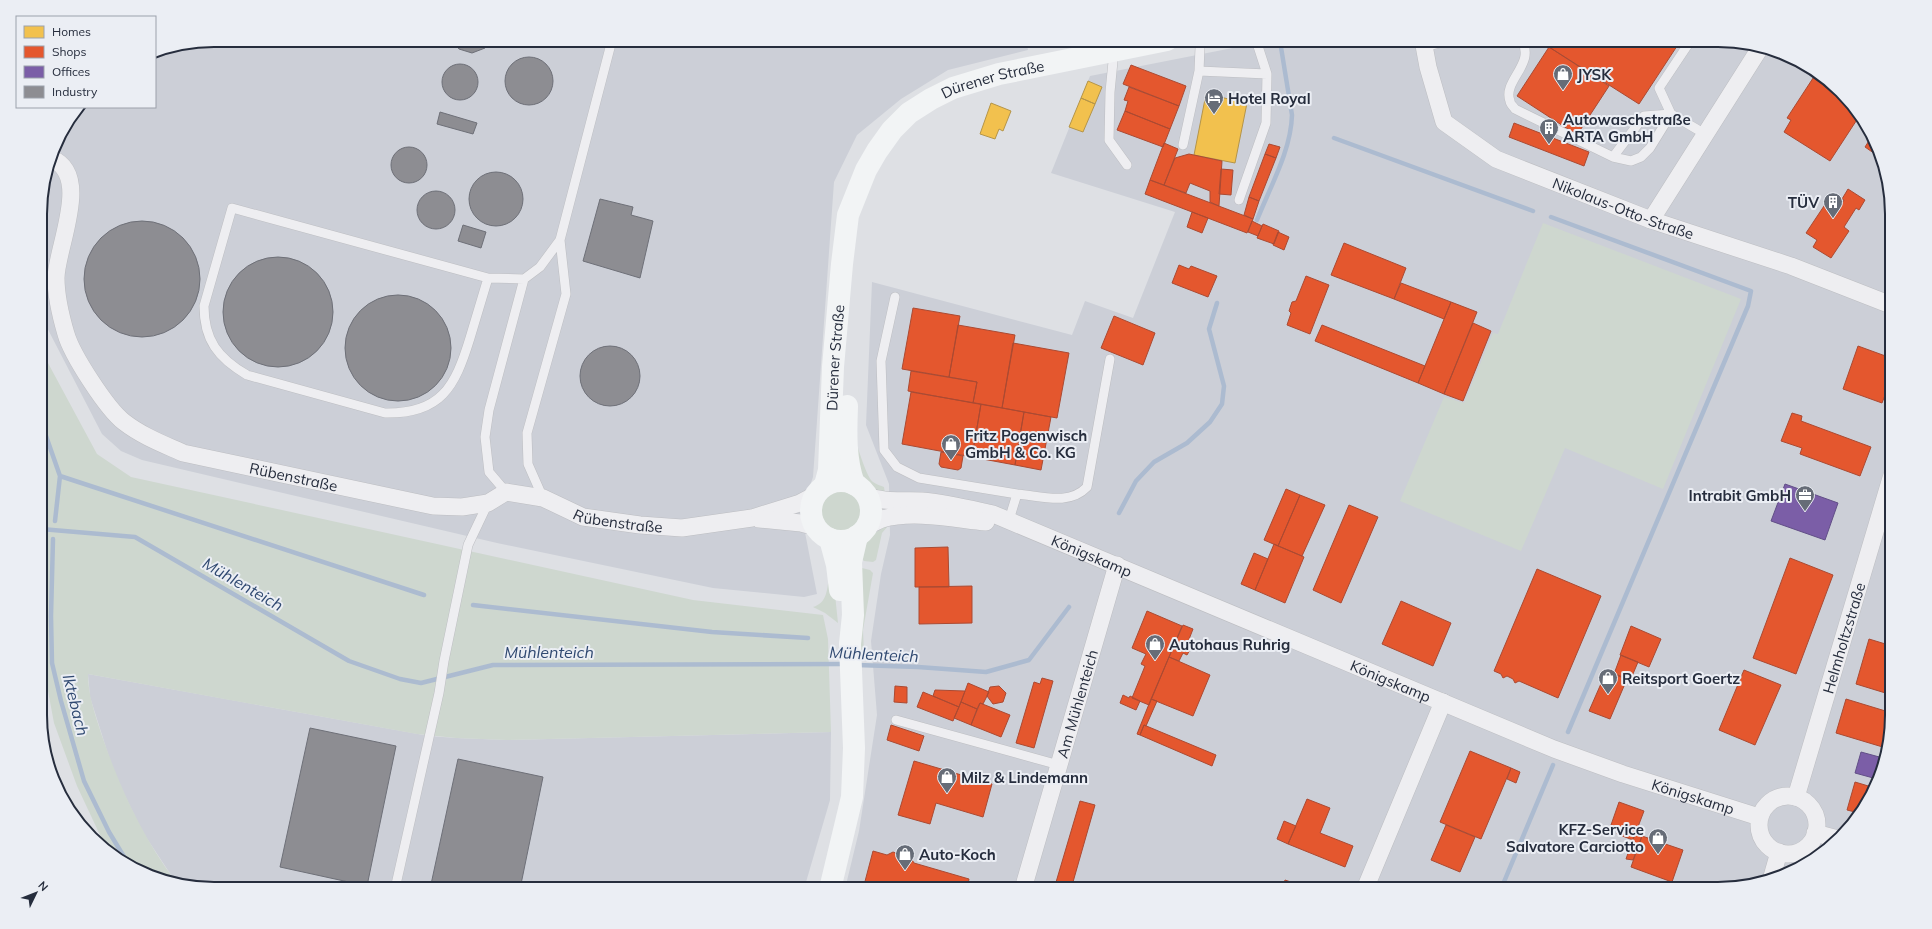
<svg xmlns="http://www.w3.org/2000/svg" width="1932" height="929" viewBox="0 0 1932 929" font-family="Mulish,sans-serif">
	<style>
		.built { fill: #cccfd7 }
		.green { fill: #ced7cf }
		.homes { fill: #f2c14e; stroke: #b59549 }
		.shops { fill: #e4572e; stroke: #ab4a32 }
		.offices { fill: #7b5ea7; stroke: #624f87 }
		.industry { fill: #8d8d92; stroke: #6e7078 }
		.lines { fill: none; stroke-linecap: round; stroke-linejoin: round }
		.stream { stroke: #acbbd0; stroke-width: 4.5 }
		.service-casing { stroke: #bdbec2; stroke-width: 10 }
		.minor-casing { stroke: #bdbec2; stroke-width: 18 }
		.service { stroke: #eeeef1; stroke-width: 9 }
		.minor { stroke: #eeeef1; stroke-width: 17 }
		.secondary { stroke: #f2f4f5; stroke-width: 22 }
		.labels { text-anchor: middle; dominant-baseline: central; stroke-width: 4; stroke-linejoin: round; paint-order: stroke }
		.poi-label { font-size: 15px; font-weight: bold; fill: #262d3d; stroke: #ebeef4; text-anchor: start }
		.street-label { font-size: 15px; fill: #262d3d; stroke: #ebeef4 }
		.water-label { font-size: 16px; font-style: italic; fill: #304971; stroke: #ebeef4 }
		.rim { fill: none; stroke: #262d3d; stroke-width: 2 }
	</style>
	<rect width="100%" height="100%" fill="#dee0e4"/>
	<path class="built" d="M214 40H1026L1028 50 948 70 901 99 857 135 834 182 813 477 801 512 817 594 804 597 713 588 497 543 142 460 121 451 102 434 41 316 40 202 58 137 81 107H155V52Z
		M1273 40H1718L1785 53 1824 76 1856 108 1879 148 1891 192 1892 715 1879 782 1849 830 1815 860 1774 880 1729 889H845L859 831 877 715 871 641 881 574 890 535 889 484 866 425 872 282 1072 335 1085 301 1133 318 1175 212 1051 173 1090 76Z
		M88 674 429 736 456 738 507 740 831 732 830 800 804 889H214L175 881 142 831 114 773 90 697Z"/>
	<path class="green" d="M1543 223 1741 299 1663 489 1565 448 1521 551 1400 501 1444 397 1464 403 1493 333 1498 334Z
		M41 350 97 454 131 477 693 600 823 615 828 639 831 732 507 740 456 738 417 734 88 674C88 695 95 714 101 733 120 788 141 834 175 881L147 876 113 856 99 833 77 786 54 723 42 659 41 629Z
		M851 423C854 434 865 476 873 482 876 484 881 486 884 487L885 494 871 487 859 473Z
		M819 511a22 22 0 1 1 44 0a22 22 0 1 1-44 0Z
		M888 526 882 533 876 560 873 562 864 561 859 556C866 542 873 531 888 526Z
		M858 567 870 570 873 573 863 630 864 655 859 656Z
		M829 577 834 585 838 623 825 613 813 607C827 603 827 590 829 577Z"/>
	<path class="homes" d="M1088 81 1102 87 1095 104 1081 98Z
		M1206 94 1247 103 1235 163 1194 155Z
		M1081 98 1095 104 1083 132 1069 127Z
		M991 103 1011 111 1003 131 999 129 995 139 980 134Z"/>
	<path class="shops" d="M1553 40H1681L1639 104 1549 47Z
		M1549 47 1609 86 1577 135 1517 96Z
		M1131 65 1186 86 1179 106 1123 84Z
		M1817 72 1824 76 1856 108 1860 115 1830 161 1784 132 1791 120 1787 118Z
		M1129 87 1179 106 1170 129 1125 111 1128 101 1124 100Z
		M1125 111 1170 129 1163 147 1117 130Z
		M1514 123 1589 152 1584 166 1509 137Z
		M1872 136 1879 148 1881 158 1865 147Z
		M1164 143 1178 149 1164 185 1150 180Z
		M1269 144 1280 147 1276 158 1265 154Z
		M1189 154 1222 161 1219 206 1210 202V191L1190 183 1186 193 1164 185 1175 158Z
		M1265 154 1276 158 1259 201 1249 197Z
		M1221 169 1233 170 1231 195 1219 194Z
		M1150 180 1253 219 1247 233 1145 194Z
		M1848 189 1865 200 1859 210 1856 208 1844 227 1849 231 1831 258 1813 247 1817 240 1806 233 1828 200 1839 208 1844 200 1842 199Z
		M1249 197 1259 201 1253 219 1244 215Z
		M1192 212 1208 218 1202 233 1187 227Z
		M1252 221 1262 226 1258 236 1248 232Z
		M1263 224 1279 231 1274 244 1257 238Z
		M1278 232 1289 237 1284 250 1273 245Z
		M1344 243 1406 268 1394 299 1331 275Z
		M1179 265 1189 269 1191 266 1217 276 1208 297 1172 283Z
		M1306 276 1329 285 1310 334 1287 325 1291 313 1289 311 1292 302 1296 301Z
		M1401 283 1451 302 1444 319 1394 299Z
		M1451 302 1477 312 1444 394 1418 383Z
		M913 308 960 316 949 377 902 369Z
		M1114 316 1155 333 1143 365 1101 348Z
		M1473 323 1491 331 1463 401 1444 394Z
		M958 325 1015 335 1002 408 973 403 977 382 949 377Z
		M1322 325 1425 366 1418 383 1315 341Z
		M1013 343 1069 353 1057 418 1002 408Z
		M1858 346 1891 358V380L1882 403 1843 389Z
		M911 371 977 382 973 403 908 391Z
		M911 392 981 404 972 457 902 444Z
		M981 404 1024 412 1015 465 972 457Z
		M1024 412 1051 417 1041 470 1015 465Z
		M1792 413 1802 416 1801 421 1871 447 1860 476 1800 454 1802 448 1781 441Z
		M941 452 963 456 961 468 958 470 941 467 939 464Z
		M1286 489 1300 495 1278 546 1264 540Z
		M1300 495 1325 505 1302 556 1278 546Z
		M1349 505 1378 517 1341 603 1313 590Z
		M1274 544 1304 557 1285 603 1255 590Z
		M948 547 949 587H915V548Z
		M1254 553 1268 559 1255 590 1241 584Z
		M1790 558 1833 575 1796 674 1753 658Z
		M1537 569 1601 596 1558 698 1519 681 1515 683 1513 679 1507 676 1503 678 1501 674 1494 671Z
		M972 586V623L919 624V587Z
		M1401 601 1451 623 1433 666 1382 644Z
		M1147 611 1182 626 1149 705 1132 698 1145 666 1141 664 1146 654 1132 648Z
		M1183 625 1193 629 1186 647 1191 648 1187 655 1183 653 1179 661 1169 657Z
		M1631 626 1661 639 1649 667 1620 655Z
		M1869 639 1892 646V695L1856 684Z
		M1621 655 1638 662 1630 681 1614 674Z
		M1169 657 1210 675 1193 716 1151 699Z
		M1607 670 1627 679 1610 719 1589 711Z
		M1744 670 1781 685 1755 745 1719 730Z
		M1042 678 1053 681 1034 748 1016 743 1034 682 1040 684Z
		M968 683 989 692 983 704 980 703 977 709 961 702Z
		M895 686 907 687V703L894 702Z
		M999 686 1006 693 1003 702 993 704 987 696 990 687Z
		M935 690 965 691 959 707 933 696Z
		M923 692 959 707 953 721 917 707Z
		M1123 695 1129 698 1130 696 1140 701 1136 710 1120 703Z
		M1151 699 1157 701 1146 726 1144 725 1140 735 1137 734Z
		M1846 699 1892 713 1886 748 1836 733Z
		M961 702 977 709 971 725 954 718Z
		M980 703 1010 715 1001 737 971 725Z
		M891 725 924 736 919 751 887 740Z
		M1144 725 1216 755 1212 766 1140 735Z
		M1470 751 1511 768 1481 839 1440 822Z
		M914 761 992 784 983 817 936 803 930 824 898 815Z
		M1511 768 1520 772 1516 783 1507 779Z
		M1855 782 1875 788 1859 813 1847 810Z
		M1307 799 1330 808 1320 833 1353 846 1345 867 1288 844Z
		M1080 801 1095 805 1071 889H1054Z
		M1619 802 1644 811 1633 840 1617 834 1619 828 1611 825Z
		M1284 821 1296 826 1288 844 1277 839Z
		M1446 825 1475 837 1460 872 1431 860Z
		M1635 833 1642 836 1633 860 1626 859Z
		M1642 836 1683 850 1672 882 1631 867Z
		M873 851 887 855 893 852 911 858 914 863 969 879 967 889H863Z
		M1285 880 1308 888 1282 889Z"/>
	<path class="offices" d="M1785 484 1838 503 1825 540 1771 521Z
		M1861 752 1883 758 1877 779 1855 773Z"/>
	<path class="industry" d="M452 40H491L485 48 472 53 459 49Z
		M505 81a24 24 0 1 1 48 0a24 24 0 1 1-48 0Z
		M442 82a18 18 0 1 1 36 0a18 18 0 1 1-36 0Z
		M440 112 477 123 473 134 437 124Z
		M391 165a18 18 0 1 1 36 0a18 18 0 1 1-36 0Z
		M469 199a27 27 0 1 1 54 0a27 27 0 1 1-54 0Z
		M417 210a19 19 0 1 1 38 0a19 19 0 1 1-38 0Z
		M600 199 633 207 631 215 653 221 640 278 583 261Z
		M84 279a58 58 0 1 1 116 0a58 58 0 1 1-116 0Z
		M463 225 486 232 481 248 458 241Z
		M223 312a55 55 0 1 1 110 0a55 55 0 1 1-110 0Z
		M345 348a53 53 0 1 1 106 0a53 53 0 1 1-106 0Z
		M580 376a30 30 0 1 1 60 0a30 30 0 1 1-60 0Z
		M310 728 396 746 367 886 280 867Z
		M458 759 543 777 520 889H430Z"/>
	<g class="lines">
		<path class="stream" d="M1334 138 1533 211
			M1551 217 1751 291 1748 306 1568 732
			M1257 220C1270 187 1291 151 1292 115L1280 41
			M41 426 46 436 60 476 55 521
			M60 476 424 595
			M1119 513 1136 481 1154 462 1187 443 1210 422 1222 404 1224 386 1209 329 1217 303
			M41 529 135 537 349 661 400 679 421 683 493 665 846 664
			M53 539 51 616 52 663 61 701 84 781 109 832 129 865
			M473 605 712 632 808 638
			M857 665 918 667 986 672 1029 660 1069 607
			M1501 889 1553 765"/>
		<g class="service-casing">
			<path id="service" d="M1198 40 1200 47 1199 71
				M1521 40C1537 63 1502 81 1510 101 1510 104 1513 106 1515 109L1613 157 1631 161 1641 157 1650 148 1671 114 1659 88 1691 40
				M1424 47 1452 40
				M1114 51 1110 92 1109 140 1127 165
				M1183 145 1199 71 1267 74
				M1613 157 1644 116 1671 114 1705 134
				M1239 200 1266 123 1267 74 1256 40
				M488 278C482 298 476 318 470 338 455 387 441 414 385 413L247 375C218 358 204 340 204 306L232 208 488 278 524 279 540 267 560 240 612 40
				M895 297 881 361 884 450 897 467 919 478 1017 494
				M506 492 489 472 485 437 489 410 524 279
				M543 498 528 464 527 433 566 294 560 240
				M1009 520 1017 494C1041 496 1069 506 1087 487L1110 359
				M896 720 1059 765
				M395 889 439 693 444 661 468 545 488 503"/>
		</g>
		<g class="minor-casing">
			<g id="minor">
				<path id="s1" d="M1423 40 1428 67 1444 122 1496 159 1651 220 1791 266 1891 305"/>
				<path id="s2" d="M52 159C92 175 56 249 56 278 56 296 61 317 66 334 72 355 107 409 124 422 142 436 163 444 183 453L433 506 462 507 488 503 506 492 543 498 583 517 640 525 682 528 752 518 800 503 815 495"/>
				<path d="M1651 220 1760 48"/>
				<path id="s3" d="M867 496C885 503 903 500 922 501 946 503 970 509 993 514L1554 749 1623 774 1759 817"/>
				<path d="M759 519 801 523 816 527"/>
				<path d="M865 527C871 525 877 521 882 519 913 510 955 519 986 522"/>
				<circle cx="1788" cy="825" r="29"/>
				<path id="s4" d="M1796 797 1891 478"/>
				<path d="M1815 833 1838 839"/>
				<path d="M1771 880 1779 852"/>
				<path id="s5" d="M1023 889 1117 565"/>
				<path d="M1365 889 1443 702"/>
			</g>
		</g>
		<use href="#service" class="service"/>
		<use href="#minor" class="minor"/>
		<g class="secondary">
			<path d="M847 406C846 432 845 459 854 484"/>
			<circle cx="841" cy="511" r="30"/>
			<path id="s6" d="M825 485 829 470 833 367 842 264 848 215 866 170 877 151 892 130 909 113 931 99 953 88 999 74 1167 40"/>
			<path d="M830 539 837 565 840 590"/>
			<path d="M830 889 852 797 854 748 850 644 853 615 851 562 857 536"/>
		</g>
	</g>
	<defs>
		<g id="shop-pin" transform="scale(1)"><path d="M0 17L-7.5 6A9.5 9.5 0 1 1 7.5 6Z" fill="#666c77" stroke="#ebeef4"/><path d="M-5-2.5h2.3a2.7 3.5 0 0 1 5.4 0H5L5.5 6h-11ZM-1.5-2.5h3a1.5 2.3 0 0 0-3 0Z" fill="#fff"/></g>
		<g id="hotel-pin" transform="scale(1)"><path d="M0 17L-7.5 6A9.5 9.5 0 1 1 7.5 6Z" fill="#666c77" stroke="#ebeef4"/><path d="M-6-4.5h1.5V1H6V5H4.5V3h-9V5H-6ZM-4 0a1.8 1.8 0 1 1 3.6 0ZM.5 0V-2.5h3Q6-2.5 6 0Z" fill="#fff"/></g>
		<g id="building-pin" transform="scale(1)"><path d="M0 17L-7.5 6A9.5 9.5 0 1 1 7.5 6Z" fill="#666c77" stroke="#ebeef4"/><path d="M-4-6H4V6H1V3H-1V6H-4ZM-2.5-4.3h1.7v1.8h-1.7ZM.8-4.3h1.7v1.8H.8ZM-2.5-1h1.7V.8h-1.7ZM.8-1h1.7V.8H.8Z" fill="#fff"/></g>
		<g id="office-pin" transform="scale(1)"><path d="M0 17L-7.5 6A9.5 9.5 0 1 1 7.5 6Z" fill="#666c77" stroke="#ebeef4"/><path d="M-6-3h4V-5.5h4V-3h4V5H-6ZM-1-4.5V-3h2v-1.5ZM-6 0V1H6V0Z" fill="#fff"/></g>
	</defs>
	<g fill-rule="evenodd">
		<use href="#shop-pin" x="1563" y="74"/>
		<use href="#hotel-pin" x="1214" y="98"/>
		<use href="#building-pin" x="1549" y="128"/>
		<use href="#building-pin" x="1833" y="202"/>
		<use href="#shop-pin" x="951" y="444"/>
		<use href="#office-pin" x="1805" y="495"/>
		<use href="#shop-pin" x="1155" y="644"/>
		<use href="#shop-pin" x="1608" y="678"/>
		<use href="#shop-pin" x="947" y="777"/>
		<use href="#shop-pin" x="1658" y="838"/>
		<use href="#shop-pin" x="905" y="854"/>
	</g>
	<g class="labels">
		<g class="poi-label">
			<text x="1577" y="74">JYSK</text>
			<text x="1228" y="98">Hotel Royal</text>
			<text x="1563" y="119">Autowaschstraße<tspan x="1563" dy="17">ARTA GmbH</tspan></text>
			<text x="1819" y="202" text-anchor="end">TÜV</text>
			<text x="965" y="435">Fritz Pogenwisch<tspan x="965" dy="17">GmbH &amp; Co. KG</tspan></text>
			<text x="1791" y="495" text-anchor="end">Intrabit GmbH</text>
			<text x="1169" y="644">Autohaus Ruhrig</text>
			<text x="1622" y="678">Reitsport Goertz</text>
			<text x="961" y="777">Milz &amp; Lindemann</text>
			<text x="1644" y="829" text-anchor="end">KFZ-Service<tspan x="1644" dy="17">Salvatore Carciotto</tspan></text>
			<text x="919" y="854">Auto-Koch</text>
		</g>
		<g class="street-label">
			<text stroke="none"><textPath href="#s6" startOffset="483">Dürener Straße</textPath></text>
			<text stroke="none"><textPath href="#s1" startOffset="285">Nikolaus-Otto-Straße</textPath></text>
			<text stroke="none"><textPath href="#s6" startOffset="128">Dürener Straße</textPath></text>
			<text stroke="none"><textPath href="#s2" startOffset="471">Rübenstraße</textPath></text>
			<text stroke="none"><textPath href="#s2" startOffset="807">Rübenstraße</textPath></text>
			<text stroke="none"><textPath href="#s3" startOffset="235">Königskamp</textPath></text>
			<text stroke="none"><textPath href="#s4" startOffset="166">Helmholtzstraße</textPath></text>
			<text stroke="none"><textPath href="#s3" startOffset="559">Königskamp</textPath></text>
			<text stroke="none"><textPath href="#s5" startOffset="193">Am Mühlenteich</textPath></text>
			<text stroke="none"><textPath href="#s3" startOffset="883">Königskamp</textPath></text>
		</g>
		<g class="water-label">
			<text transform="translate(243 584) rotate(30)">Mühlenteich</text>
			<text x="549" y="652">Mühlenteich</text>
			<text transform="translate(874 654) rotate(3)">Mühlenteich</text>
			<text transform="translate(76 705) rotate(76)">Iktebach</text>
		</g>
	</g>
	<path d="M0 0H1932V929H0ZM214 47H1718A167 167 0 0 1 1885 214V715A167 167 0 0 1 1718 882H214A167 167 0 0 1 47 715V214A167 167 0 0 1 214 47Z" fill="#ebeef4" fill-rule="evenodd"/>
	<path class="rim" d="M214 47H1718A167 167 0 0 1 1885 214V715A167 167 0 0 1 1718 882H214A167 167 0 0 1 47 715V214A167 167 0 0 1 214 47Z"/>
	<rect x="16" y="16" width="140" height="92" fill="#ebeef4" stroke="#9ca1ab"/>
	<rect x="24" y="26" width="20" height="12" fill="#f2c14e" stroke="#9ca1ab"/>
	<text x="52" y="36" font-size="12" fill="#262d3d">Homes</text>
	<rect x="24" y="46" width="20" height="12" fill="#e4572e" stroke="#9ca1ab"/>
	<text x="52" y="56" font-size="12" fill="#262d3d">Shops</text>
	<rect x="24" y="66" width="20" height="12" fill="#7b5ea7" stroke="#9ca1ab"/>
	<text x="52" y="76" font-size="12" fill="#262d3d">Offices</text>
	<rect x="24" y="86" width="20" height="12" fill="#8d8d92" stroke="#9ca1ab"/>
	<text x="52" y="96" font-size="12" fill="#262d3d">Industry</text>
	<g transform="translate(36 893) rotate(47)" stroke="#ebeef4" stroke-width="3" paint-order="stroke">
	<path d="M0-3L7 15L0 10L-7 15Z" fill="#262d3d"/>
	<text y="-6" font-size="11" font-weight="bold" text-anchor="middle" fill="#262d3d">N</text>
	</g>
</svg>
